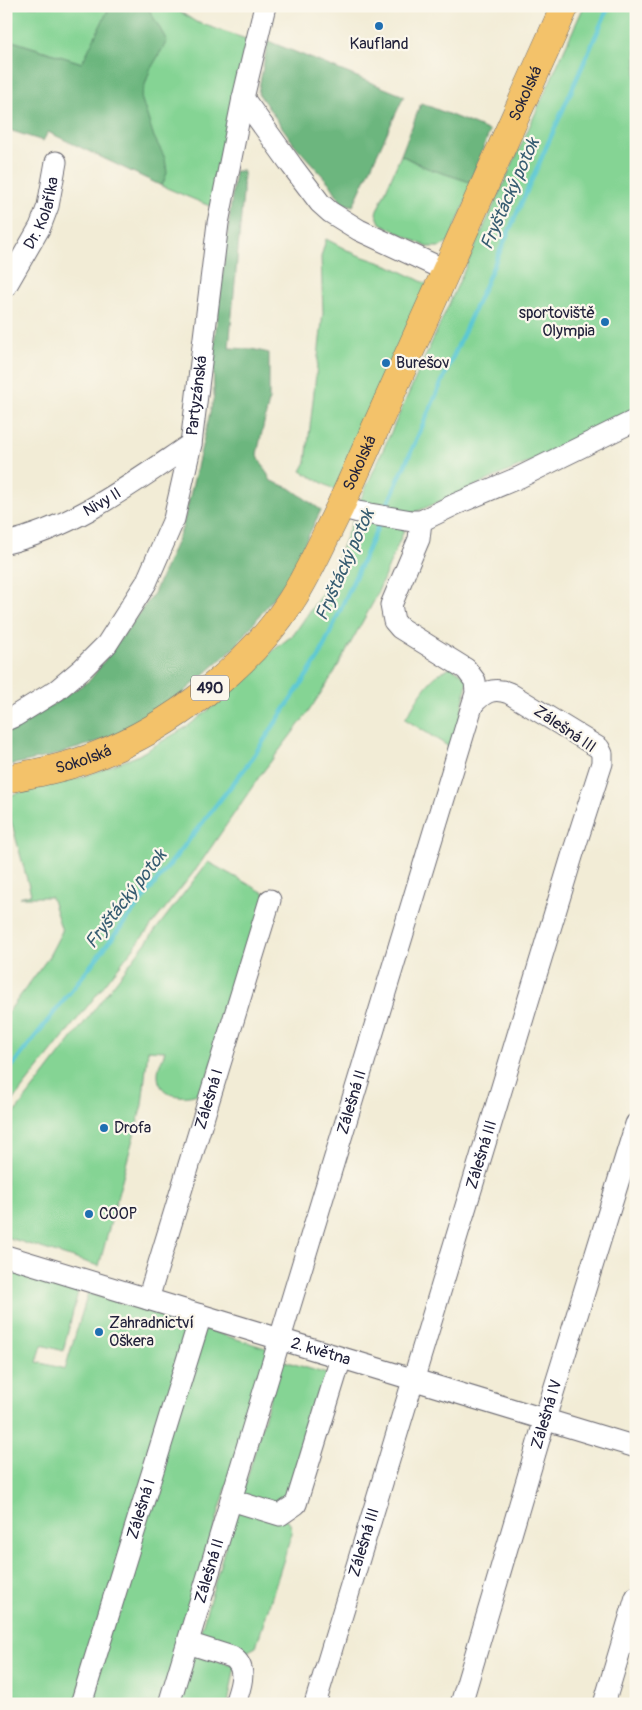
<svg xmlns="http://www.w3.org/2000/svg" width="642" height="1710" viewBox="0 0 642 1710" font-family="Pangolin,sans-serif">
	<style>
		.green { fill: #85d494; stroke: #547b68 }
		.forest { fill: #6cb67e; stroke: #476c5c }
		.lines { fill: none; stroke-linecap: round; stroke-linejoin: round }
		.stream { stroke: #5cc8d4; stroke-width: 4.5 }
		.minor-casing { stroke: #6b6971; stroke-width: 23 }
		.major-casing { stroke: #6b6971; stroke-width: 29 }
		.minor { stroke: #fff; stroke-width: 21 }
		.major { stroke: #f3c26a; stroke-width: 28 }
		.poi-dot { fill: #1f6fb2; stroke: #fbf7ec; stroke-width: 2 }
		.labels { text-anchor: middle; dominant-baseline: central; stroke-width: 4.5; stroke-linejoin: round; paint-order: stroke }
		.shield { fill: #fbf7ec; stroke: #636270; stroke-width: 1 }
		.shield-label { font-size: 15px; font-weight: bold; fill: #22223b }
		.poi-label { font-size: 16px; fill: #22223b; stroke: #fbf7ec; text-anchor: start }
		.street-label { font-size: 16px; fill: #22223b; stroke: #fbf7ec }
		.water-label { font-size: 18px; font-style: italic; fill: #365c71; stroke: #fbf7ec }
	</style>
	<rect width="100%" height="100%" fill="#fbf7ec"/>
	<filter id="ink" filterUnits="userSpaceOnUse"><feTurbulence type="fractalNoise" baseFrequency=".02" numOctaves="2"/><feDisplacementMap in="SourceGraphic" scale="10" xChannelSelector="R" yChannelSelector="G"/><feConvolveMatrix kernelMatrix="1 2 1 2 8 2 1 2 1" color-interpolation-filters="sRGB"/></filter>
	<filter id="wash" filterUnits="userSpaceOnUse"><feTurbulence type="fractalNoise" baseFrequency=".0096" numOctaves="4" result="noise"/><feDisplacementMap in="SourceGraphic" scale="20" xChannelSelector="R" yChannelSelector="G"/><feGaussianBlur stdDeviation="1.12" result="paint"/><feColorMatrix in="noise" values="0 0 0 0 0 0 0 0 0 0 0 0 0 0 0 0 0 1.4 0 .05"/><feComposite in="paint" operator="in"/></filter>
	<g filter="url(#wash)">
		<rect width="100%" height="100%" fill="#f2ecd6"/>
		<path class="green" d="M6 6H171L196 22 249 40 212 207 162 186 48 131 82 63 6 39Z
			M584 6H636V411L619 423 411 514 358 505Z
			M401 155 422 166 470 182 472 187 449 241 440 247H427L380 223 376 213Z
			M326 239 355 254 390 266 427 284 335 490 301 471 306 462 323 313 321 257Z
			M353 520 405 528 374 601 334 673 307 714 259 777 197 868 22 1089 6 1111V1015L48 958 62 931 51 897H19L31 894 9 813H6V796L82 777 137 756 188 726 230 693 275 649 294 634 325 589Z
			M451 667 468 678 454 750 405 719C418 699 428 676 451 667Z
			M208 862 268 895 203 1091C188 1101 157 1098 158 1074 158 1066 163 1058 165 1051L148 1050 142 1105 99 1266 6 1237V1124Z
			M6 1270 78 1292 63 1351 42 1345 37 1362 65 1369 88 1293 269 1349 160 1704H6Z
			M281 1360 330 1375 288 1506 242 1496Z
			M236 1510 288 1520 291 1526 292 1533 256 1647 243 1654 199 1637Z
			M191 1655 235 1665 228 1704H175Z"/>
		<path class="forest" d="M110 6H147L167 41 150 70 141 97 154 137 165 158 167 173 162 186 48 132 43 141 6 129V39L82 63Z
			M268 41 404 96 353 206 342 203 330 184 294 144 258 93Z
			M421 103 490 131 470 182 427 168 401 155Z
			M235 171H243V194L229 348 252 349 269 353V401L257 454 271 481 290 488 321 510 287 580 237 645 179 697 119 735 52 756 6 766V729L24 723 90 680 154 593 182 529 214 396 213 354Z"/>
		<g class="lines">
			<path class="stream" d="M385 510 609 6
				M6 1074 249 763 319 657 380 522"/>
		</g>
	</g>
	<g filter="url(#ink)">
		<g class="lines">
			<g class="minor-casing">
				<g id="minor">
					<path d="M243 98 292 166 320 203 330 212 359 230 447 271"/>
					<path id="s1" d="M6 286 40 227 48 206 56 162"/>
					<path d="M340 507 358 512 412 521H421L456 504 520 477 636 420"/>
					<path id="s2" d="M6 543C75 527 133 483 191 444"/>
					<path id="s3" d="M6 720 15 716 57 690 83 668 107 644 146 583 174 519 191 444 218 223 243 98 265 6"/>
					<path id="s4" d="M6 1256 636 1447"/>
					<path id="s5" d="M148 1299 270 900"/>
					<path d="M231 1500 280 1515 296 1504 341 1358"/>
					<path d="M188 1643 232 1657C249 1668 240 1687 235 1704"/>
					<path id="s6" d="M81 1704 201 1315"/>
					<path id="s7" d="M169 1704 476 693 475 681 466 669 400 628 394 621 391 605 419 539 421 521"/>
					<path id="s8" d="M315 1704 573 853 602 763V754L599 748 509 693C493 687 484 692 473 704"/>
					<path id="s9" d="M461 1704 548 1409 636 1124"/>
					<path d="M604 1704 636 1597"/>
				</g>
			</g>
			<g class="major-casing">
				<g id="major">
					<path id="s10" d="M6 779C37 773 69 767 98 755 170 727 249 667 291 601 310 572 324 538 340 507L565 6"/>
				</g>
			</g>
			<use href="#minor" class="minor"/>
			<use href="#major" class="major"/>
		</g>
	</g>
	<g class="poi-dot">
		<circle cx="379" cy="26" r="5"/>
		<circle cx="605" cy="322" r="5"/>
		<circle cx="386" cy="363" r="5"/>
		<circle cx="104" cy="1128" r="5"/>
		<circle cx="89" cy="1214" r="5"/>
		<circle cx="99" cy="1332" r="5"/>
	</g>
	<g class="labels">
		<rect class="shield" x="191" y="675.5" width="38" height="25" rx="4"/>
		<g class="shield-label">
			<text x="210" y="688">490</text>
		</g>
		<g class="poi-label">
			<text x="379" y="44" text-anchor="middle">Kaufland</text>
			<text x="595" y="313" text-anchor="end">sportoviště<tspan x="595" dy="18">Olympia</tspan></text>
			<text x="396" y="363">Burešov</text>
			<text x="114" y="1128">Drofa</text>
			<text x="99" y="1214">COOP</text>
			<text x="109" y="1323">Zahradnictví<tspan x="109" dy="18">Oškera</tspan></text>
		</g>
		<g class="street-label">
			<text stroke="none"><textPath href="#s10" startOffset="905">Sokolská</textPath></text>
			<text stroke="none"><textPath href="#s1" startOffset="82">Dr. Kolaříka</textPath></text>
			<text stroke="none"><textPath href="#s3" startOffset="395">Partyzánská</textPath></text>
			<text stroke="none"><textPath href="#s10" startOffset="500">Sokolská</textPath></text>
			<text stroke="none"><textPath href="#s2" startOffset="105">Nivy II</textPath></text>
			<text transform="translate(565 729) rotate(34)">Zálešná III</text>
			<text stroke="none"><textPath href="#s10" startOffset="80">Sokolská</textPath></text>
			<text stroke="none"><textPath href="#s5" startOffset="209">Zálešná I</textPath></text>
			<text stroke="none"><textPath href="#s7" startOffset="629">Zálešná II</textPath></text>
			<text stroke="none"><textPath href="#s8" startOffset="574">Zálešná III</textPath></text>
			<text stroke="none"><textPath href="#s4" startOffset="329">2. května</textPath></text>
			<text stroke="none"><textPath href="#s9" startOffset="302">Zálešná IV</textPath></text>
			<text stroke="none"><textPath href="#s6" startOffset="204">Zálešná I</textPath></text>
			<text stroke="none"><textPath href="#s8" startOffset="169">Zálešná III</textPath></text>
			<text stroke="none"><textPath href="#s7" startOffset="139">Zálešná II</textPath></text>
		</g>
		<g class="water-label">
			<text transform="translate(510 194) rotate(-66)">Fryštácký potok</text>
			<text transform="translate(345 565) rotate(-66)">Fryštácký potok</text>
			<text transform="translate(126 899) rotate(-52)">Fryštácký potok</text>
		</g>
	</g>
	<rect width="642" height="1710" fill="none" stroke="#fbf7ec" stroke-width="25"/>
</svg>
